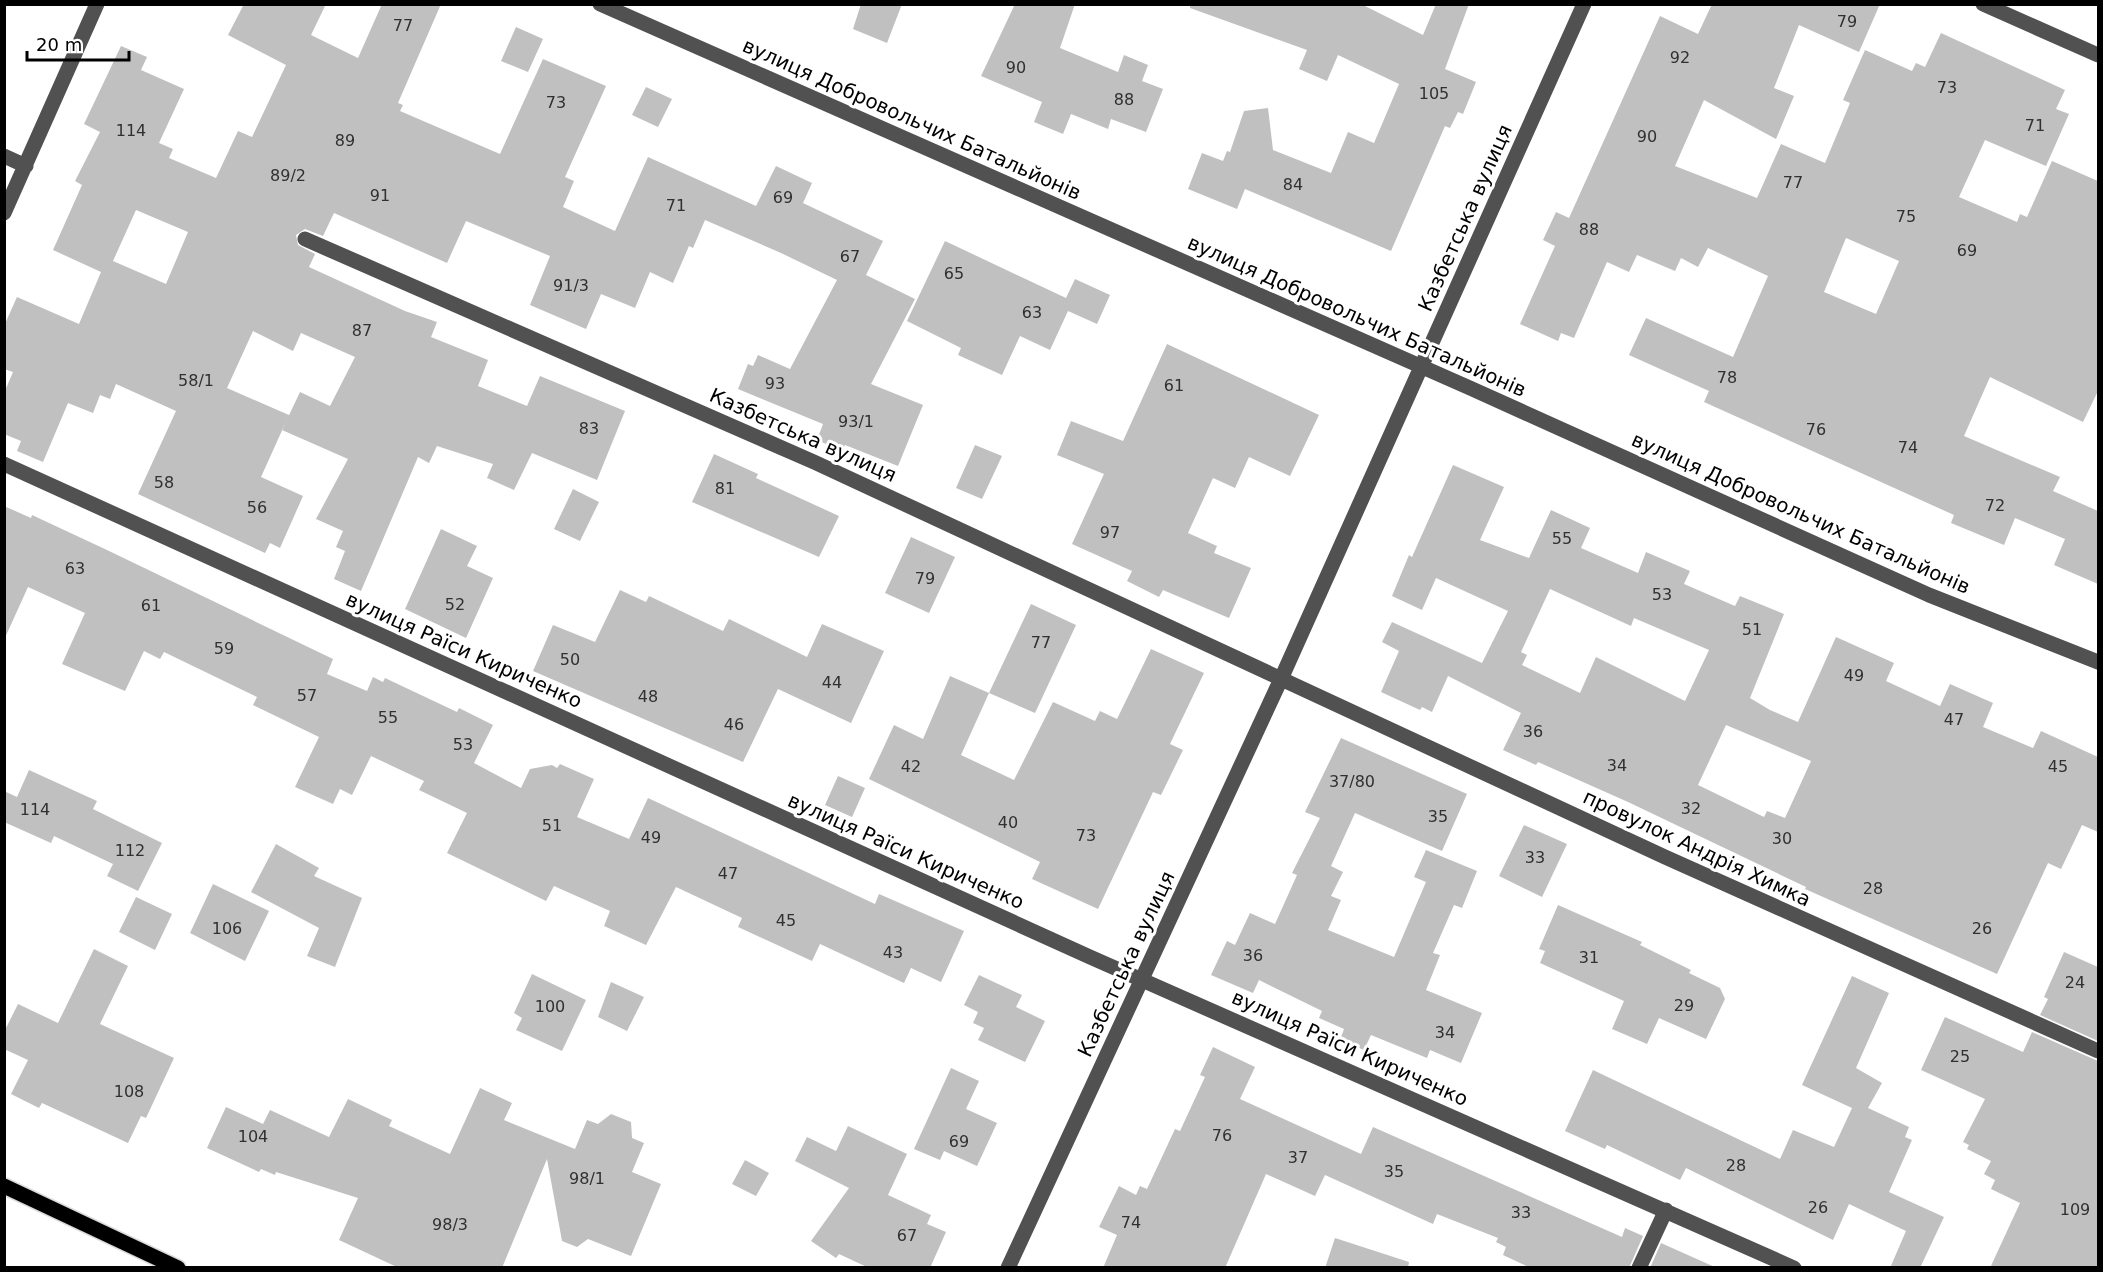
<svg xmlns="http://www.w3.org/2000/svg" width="2103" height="1272" viewBox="0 0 2103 1272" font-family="'DejaVu Sans',sans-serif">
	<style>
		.building { fill: #c0c0c0; fill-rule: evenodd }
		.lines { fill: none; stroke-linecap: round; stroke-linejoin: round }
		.major-casing { stroke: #dbdbdb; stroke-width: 18 }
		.minor { stroke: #515151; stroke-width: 15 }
		.major { stroke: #000; stroke-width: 15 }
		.labels { text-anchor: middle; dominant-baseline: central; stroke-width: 6; stroke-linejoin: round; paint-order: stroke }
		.number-label { font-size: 16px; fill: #303030 }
		.street-label { font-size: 20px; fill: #000; stroke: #fff }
	</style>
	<rect width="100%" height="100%" fill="#fff"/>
	<path class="building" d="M244 4H326L311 35 358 58 382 4H441L398 103 403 105 400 111 500 154 543 59 606 86 565 177 574 181 563 207 615 231 648 157 756 206 776 166 812 183 803 203 883 241 866 275 915 299 871 384 923 405 898 466 845 445 842 451 817 440 823 424 738 389 748 364 753 366 758 355 790 369 837 280 781 253 705 220 693 248 689 246 673 283 650 272 635 308 601 294 586 329 530 305 550 256 466 221 447 263 334 213 323 236 305 229 296 235 298 245 315 254 309 267 405 311 437 322 431 337 488 360 478 386 527 406 540 376 625 411 597 480 532 453 514 490 487 478 493 464 437 446 429 463 418 457 361 591 334 579 345 551 336 547 343 531 316 519 348 459 282 430 300 392 330 406 355 357 301 333 293 351 253 331 227 388 289 415 261 477 303 496 280 548 270 543 265 553 138 494 176 411 116 384 110 399 100 395 93 413 68 403 43 462 17 451 21 441 4 434V393L13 372 4 369V326L17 297 79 324 101 272 53 250 82 185 75 181 100 132 84 124 121 46 147 57 141 70 184 89 159 143 173 149 169 158 216 178 238 131 252 137 286 65 228 35ZM136 210 188 232 166 284 113 261Z
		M861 4H902L887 43 853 29Z
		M1015 4H1075L1060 48 1118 72 1124 55 1148 65 1142 81 1163 89 1146 132 1111 119 1108 129 1071 114 1063 134 1034 122 1042 102 981 76Z
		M1190 4H1361L1423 35 1436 4H1469L1445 69 1476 82 1463 114 1458 112 1450 128 1445 126 1391 251 1245 189 1237 209 1188 189 1202 153 1223 161 1227 151 1230 152 1244 111 1268 108 1273 150 1331 173 1348 132 1374 143 1399 84 1338 55 1327 81 1299 69 1307 50 1190 8Z
		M1712 4H1880L1859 52 1799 25 1774 88 1794 96 1776 139 1704 100 1675 166 1757 198 1781 144 1825 163 1850 103 1843 100 1865 50 1912 71 1916 63 1925 67 1941 33 2065 90 2056 109 2069 114 2046 166 1985 140 1959 197 2017 222 2020 214 2027 217 2052 161 2098 181V391L2083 422 1990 377 1964 436 2060 477 2053 491 2098 511V584L2054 565 2065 539 2015 518 2004 545 1951 523 1954 515 1704 402 1709 391 1629 355 1646 318 1733 357 1768 276 1708 248 1698 267 1681 258 1675 271 1637 255 1629 272 1607 262 1574 338 1561 333 1558 341 1520 324 1555 246 1543 240 1556 212 1569 218 1660 16 1698 34ZM1846 238 1899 261 1876 314 1824 292Z
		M516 27 543 39 528 72 501 61Z
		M646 87 672 99 658 127 632 115Z
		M945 241 1066 298 1075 279 1110 295 1097 324 1068 311 1050 350 1020 336 1002 375 958 355 961 348 907 321Z
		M1167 344 1319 415 1290 476 1249 457 1235 488 1213 478 1188 533 1217 546 1214 553 1251 568 1229 618 1163 590 1159 597 1127 581 1132 571 1072 544 1104 474 1057 455 1071 421 1123 441Z
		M975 445 1002 456 982 499 956 488Z
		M714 454 758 474 756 478 839 516 819 557 692 502Z
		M1453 465 1504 487 1480 540 1529 558 1551 510 1590 528 1581 548 1638 573 1646 552 1690 571 1684 584 1735 606 1740 596 1784 614 1750 698 1770 710 1798 722 1836 637 1894 663 1886 681 1940 706 1950 684 1993 703 1983 727 2033 748 2041 731 2098 757V832L2082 825 2061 869 2048 863 1997 974 1805 889 1806 887 1628 802 1538 762 1536 765 1503 750 1521 713 1448 676 1432 712 1422 707 1420 710 1381 692 1399 651 1382 642 1392 622 1482 663 1508 611 1436 578 1422 610 1392 596 1409 555 1412 557ZM1550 589 1631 626 1634 618 1709 650 1685 701 1596 657 1580 693 1522 665 1527 655 1521 652ZM1726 725 1811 761 1785 818 1767 811 1764 817 1698 785Z
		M573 489 599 502 580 541 554 529Z
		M4 506 31 518 32 515 107 550 333 659 327 674 367 691 373 677 383 682 385 678 457 712 459 708 493 725 474 763 521 788 530 769 552 765 557 768 560 764 594 779 577 817 629 839 648 798 875 904 879 894 964 931 941 982 911 968 904 983 820 944 812 961 738 927 742 918 676 887 646 945 604 926 610 911 554 886 546 901 447 853 467 813 419 790 424 781 371 756 352 795 340 789 333 804 295 787 319 737 253 705 257 697 164 652 160 659 144 651 125 691 62 664 85 613 28 587 4 640Z
		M441 529 477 546 467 566 493 578 466 638 405 609Z
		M911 537 955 557 929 613 885 593Z
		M620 590 646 602 649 596 723 631 729 619 807 657 822 624 884 651 851 723 778 689 743 762 533 671 553 625 595 642Z
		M1031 604 1076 625 1035 713 989 693Z
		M1151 649 1204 673 1170 744 1183 750 1161 795 1153 792 1098 909 1032 879 1040 862 869 779 894 725 923 739 950 676 989 693 961 755 1014 780 1053 702 1095 721 1100 711 1117 719Z
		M1341 738 1467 794 1442 851 1355 813 1331 866 1343 872 1331 896 1341 900 1328 930 1394 957 1426 882 1414 877 1426 850 1477 871 1462 908 1454 905 1433 953 1440 955 1426 990 1482 1013 1461 1063 1430 1050 1427 1058 1371 1035 1364 1050 1340 1040 1344 1029 1319 1018 1322 1011 1259 980 1253 993 1211 975 1227 941 1235 945 1250 913 1275 924 1297 875 1292 873 1320 818 1305 812Z
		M29 770 97 801 93 809 162 843 138 891 107 876 113 864 54 836 51 843 4 822V791L17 797Z
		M838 776 865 788 852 817 825 805Z
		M1524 825 1567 844 1542 897 1499 876Z
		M276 844 319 868 314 876 362 898 335 967 307 956 319 928 251 892Z
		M213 884 269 911 245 961 190 933Z
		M136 897 172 914 155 950 119 932Z
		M1558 905 1642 942 1640 945 1691 970 1689 973 1720 988 1725 999 1706 1039 1659 1018 1647 1044 1612 1029 1624 1001 1540 963 1545 951 1539 949Z
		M94 949 128 966 100 1024 174 1058 146 1118 141 1116 128 1143 42 1103 39 1108 11 1094 28 1060 4 1049V1032L18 1004 58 1023Z
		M2064 952 2098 967V1041L2040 1015 2048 999 2044 997Z
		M532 974 586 1000 562 1051 516 1030 522 1018 514 1013Z
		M979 975 1022 995 1016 1007 1045 1021 1025 1062 978 1040 984 1028 973 1023 978 1012 964 1005Z
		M1852 976 1889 993 1856 1068 1882 1083 1868 1108 1909 1127 1905 1137 1912 1140 1889 1192 1944 1217 1920 1268H1890L1906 1231 1849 1204 1833 1240 1686 1168 1680 1180 1607 1145 1605 1149 1565 1131 1593 1070 1780 1159 1793 1130 1834 1147 1852 1108 1802 1085Z
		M611 982 644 997 627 1031 598 1017Z
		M1945 1017 2023 1052 2032 1032 2098 1061V1268H1990L2020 1203 1991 1189 1995 1180 1984 1174 1991 1161 1967 1149 1969 1145 1963 1142 1985 1099 1921 1070Z
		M1213 1047 1255 1067 1240 1099 1361 1154 1373 1127 1622 1237 1625 1228 1643 1236 1629 1268H1531L1503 1255 1506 1247 1496 1242 1498 1238 1437 1214 1433 1224 1325 1175 1315 1196 1266 1174 1225 1268H1103L1117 1235 1099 1227 1119 1186 1136 1195 1140 1186 1147 1189 1175 1129 1180 1131 1205 1077 1200 1075Z
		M951 1068 979 1081 966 1109 997 1123 977 1166 944 1151 940 1160 914 1149Z
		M480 1088 512 1103 504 1120 575 1149 587 1120 598 1124 611 1114 631 1122 632 1138 644 1143 632 1172 661 1184 631 1256 588 1239 577 1247 562 1241 547 1159 502 1268H399L339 1240 358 1198 276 1172 275 1175 261 1169 259 1172 207 1148 226 1107 263 1124 270 1110 329 1137 348 1099 392 1120 389 1126 450 1154Z
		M848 1126 907 1154 888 1195 931 1215 927 1224 946 1232 930 1268H869L839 1254 836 1258 811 1241 849 1188 795 1161 807 1137 836 1151Z
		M745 1160 769 1173 756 1196 732 1184Z
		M1335 1238 1409 1262 1408 1268H1325Z
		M1661 1243 1717 1268H1650Z"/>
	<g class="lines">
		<g class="major-casing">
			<path id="major" d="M4 1186 178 1268"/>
		</g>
		<path class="minor" d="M600 4 1470 388 1929 595 2098 662
			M1983 4 2098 55
			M4 156 26 166
			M4 213 97 4
			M305 239 814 462 1665 857 2098 1051
			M4 464 1090 957 1794 1268
			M1008 1268 1281 679 1584 4
			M1639 1268 1666 1210"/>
		<use href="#major" class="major"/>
	</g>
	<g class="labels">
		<g class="number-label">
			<text x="1847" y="21">79</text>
			<text x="403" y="25">77</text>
			<text x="1680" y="57">92</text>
			<text x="1016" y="67">90</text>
			<text x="1947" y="87">73</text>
			<text x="1434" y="93">105</text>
			<text x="1124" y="99">88</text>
			<text x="556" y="102">73</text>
			<text x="2035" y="125">71</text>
			<text x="131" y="130">114</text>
			<text x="1647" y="136">90</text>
			<text x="345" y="140">89</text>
			<text x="288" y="175">89/2</text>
			<text x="1793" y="182">77</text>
			<text x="1293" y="184">84</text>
			<text x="380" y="195">91</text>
			<text x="783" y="197">69</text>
			<text x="676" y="205">71</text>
			<text x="1906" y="216">75</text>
			<text x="1589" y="229">88</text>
			<text x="1967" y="250">69</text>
			<text x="850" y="256">67</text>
			<text x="954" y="273">65</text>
			<text x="571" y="285">91/3</text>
			<text x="1032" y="312">63</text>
			<text x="362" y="330">87</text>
			<text x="1727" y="377">78</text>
			<text x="196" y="380">58/1</text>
			<text x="775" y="383">93</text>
			<text x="1174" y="385">61</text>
			<text x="856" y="421">93/1</text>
			<text x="589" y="428">83</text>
			<text x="1816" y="429">76</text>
			<text x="1908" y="447">74</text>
			<text x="164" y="482">58</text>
			<text x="725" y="488">81</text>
			<text x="1995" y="505">72</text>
			<text x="257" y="507">56</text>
			<text x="1110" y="532">97</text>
			<text x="1562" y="538">55</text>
			<text x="75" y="568">63</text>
			<text x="925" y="578">79</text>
			<text x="1662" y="594">53</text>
			<text x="455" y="604">52</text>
			<text x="151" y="605">61</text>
			<text x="1752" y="629">51</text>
			<text x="1041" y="642">77</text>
			<text x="224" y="648">59</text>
			<text x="570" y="659">50</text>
			<text x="1854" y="675">49</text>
			<text x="832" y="682">44</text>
			<text x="307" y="695">57</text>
			<text x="648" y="696">48</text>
			<text x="388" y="717">55</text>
			<text x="1954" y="719">47</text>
			<text x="734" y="724">46</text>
			<text x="1533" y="731">36</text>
			<text x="463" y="744">53</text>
			<text x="1617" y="765">34</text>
			<text x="911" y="766">42</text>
			<text x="2058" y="766">45</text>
			<text x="1352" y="781">37/80</text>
			<text x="1691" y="808">32</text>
			<text x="35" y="809">114</text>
			<text x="1438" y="816">35</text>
			<text x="1008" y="822">40</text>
			<text x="552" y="825">51</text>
			<text x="1086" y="835">73</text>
			<text x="651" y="837">49</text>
			<text x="1782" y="838">30</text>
			<text x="130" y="850">112</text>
			<text x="1535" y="857">33</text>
			<text x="728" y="873">47</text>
			<text x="1873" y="888">28</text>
			<text x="786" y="920">45</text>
			<text x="227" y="928">106</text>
			<text x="1982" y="928">26</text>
			<text x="893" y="952">43</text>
			<text x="1253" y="955">36</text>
			<text x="1589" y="957">31</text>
			<text x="2075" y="982">24</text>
			<text x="1684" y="1005">29</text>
			<text x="550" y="1006">100</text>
			<text x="1445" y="1032">34</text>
			<text x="1960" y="1056">25</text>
			<text x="129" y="1091">108</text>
			<text x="1222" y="1135">76</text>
			<text x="253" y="1136">104</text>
			<text x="959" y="1141">69</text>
			<text x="1298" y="1157">37</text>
			<text x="1736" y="1165">28</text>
			<text x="1394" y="1171">35</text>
			<text x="587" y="1178">98/1</text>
			<text x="1818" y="1207">26</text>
			<text x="2075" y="1209">109</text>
			<text x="1521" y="1212">33</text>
			<text x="1131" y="1222">74</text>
			<text x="450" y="1224">98/3</text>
			<text x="907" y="1235">67</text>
		</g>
		<g class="street-label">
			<text transform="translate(912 119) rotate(24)">вулиця Добровольчих Батальйонів</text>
			<text transform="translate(1465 218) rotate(-66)">Казбетська вулиця</text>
			<text transform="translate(1357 316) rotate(24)">вулиця Добровольчих Батальйонів</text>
			<text transform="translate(803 435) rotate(24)">Казбетська вулиця</text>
			<text transform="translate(1801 513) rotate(24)">вулиця Добровольчих Батальйонів</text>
			<text transform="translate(464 650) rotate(24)">вулиця Раїси Кириченко</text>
			<text transform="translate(1697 848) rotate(25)">провулок Андрія Химка</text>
			<text transform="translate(906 851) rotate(24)">вулиця Раїси Кириченко</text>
			<text transform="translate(1126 964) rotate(-65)">Казбетська вулиця</text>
			<text transform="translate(1350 1048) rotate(24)">вулиця Раїси Кириченко</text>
		</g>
	</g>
	<rect width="2103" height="1272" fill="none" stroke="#000000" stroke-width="12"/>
	<path d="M27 51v9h102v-9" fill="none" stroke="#000000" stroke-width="3"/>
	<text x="36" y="51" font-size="18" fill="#000000" stroke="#ffffff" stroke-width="4.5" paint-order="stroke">20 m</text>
</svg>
